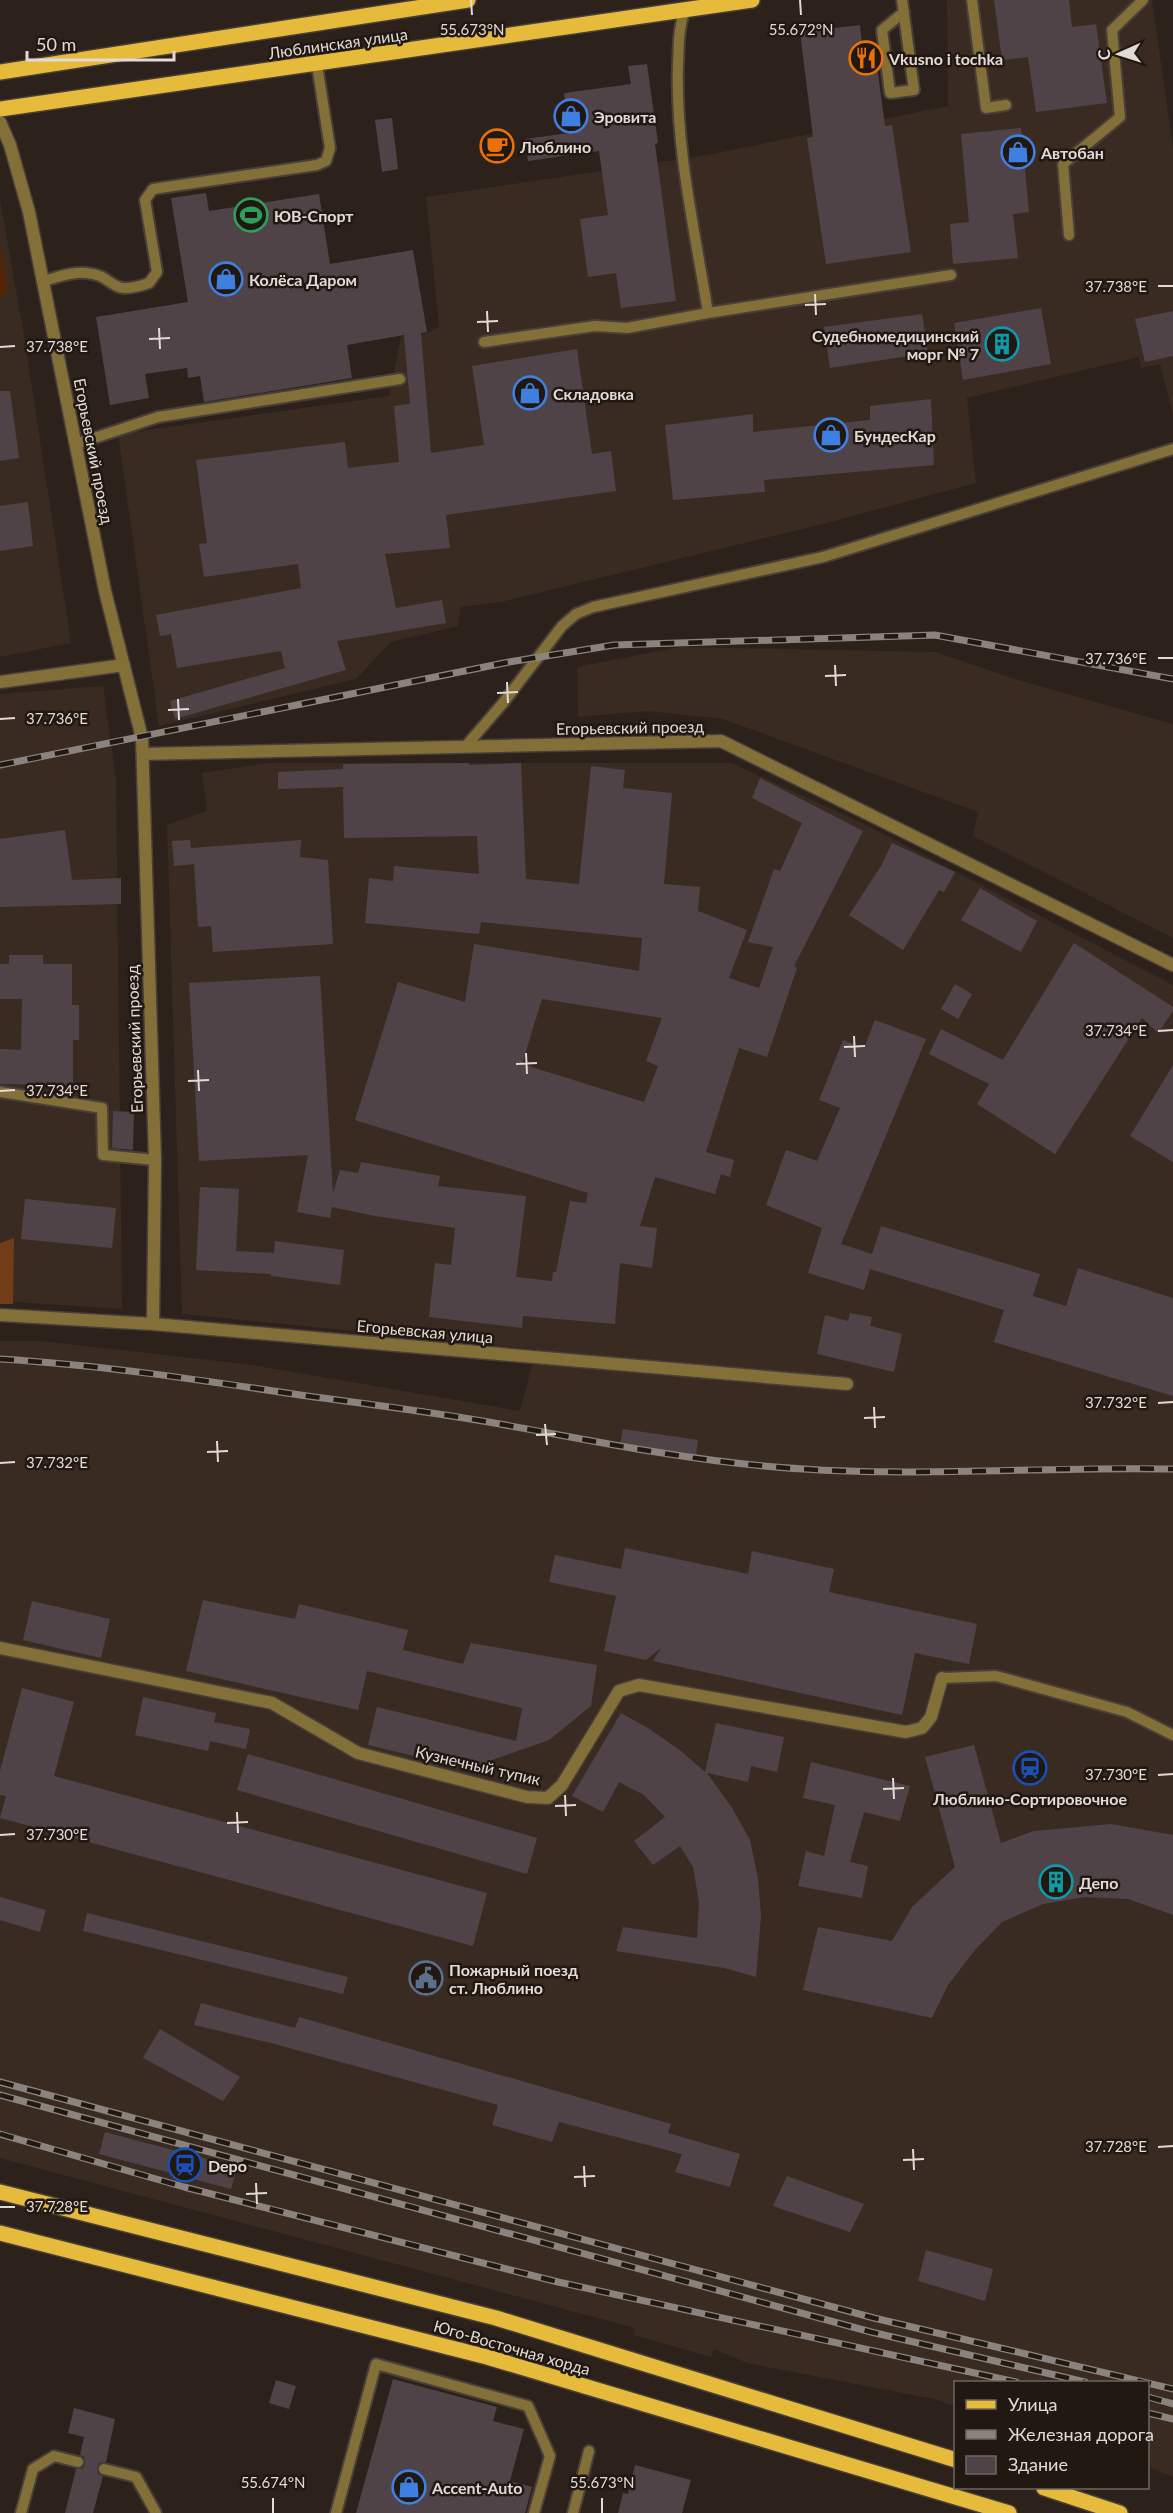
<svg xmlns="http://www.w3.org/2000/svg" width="1173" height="2513" viewBox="0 0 1173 2513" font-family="Lato,sans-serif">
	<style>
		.built { fill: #3a2b22 }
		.green { fill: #512506 }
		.forest { fill: #723c18 }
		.building { fill: #504348; fill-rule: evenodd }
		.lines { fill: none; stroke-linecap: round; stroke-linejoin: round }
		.lane-casing { stroke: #493f39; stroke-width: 14 }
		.street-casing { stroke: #493f39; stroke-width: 15 }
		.primary-casing { stroke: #493f39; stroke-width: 18 }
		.lane { stroke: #836f38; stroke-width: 10 }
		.street { stroke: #836f38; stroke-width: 12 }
		.primary { stroke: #e6ba3a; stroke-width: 15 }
		.rail-casing { stroke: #8c837e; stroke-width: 7 }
		.rail { stroke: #221812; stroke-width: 4.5; stroke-dasharray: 14; stroke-linecap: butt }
		.ticks { fill: none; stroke: #e1dad6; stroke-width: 2 }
		.labels { text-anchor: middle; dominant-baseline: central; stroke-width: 5; stroke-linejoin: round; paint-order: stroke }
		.street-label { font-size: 16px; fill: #e1dad6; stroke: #221812 }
		.poi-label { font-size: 16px; font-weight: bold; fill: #e1dad6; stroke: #221812; text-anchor: start }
		.ticks-label { font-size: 15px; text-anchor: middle; fill: #e1dad6; stroke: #221812; stroke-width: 5; stroke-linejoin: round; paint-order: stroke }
	</style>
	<rect width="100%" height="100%" fill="#2c211b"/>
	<path class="built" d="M947 0H1152L1173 148V415L1160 364 1141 368 1139 357 967 398 976 483 819 525 501 602 461 607 458 626 391 642 356 679 159 726 118 434 389 396 401 337 427 333 439 327 426 197 702 156 948 106Z
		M0 200 23 329 71 643 0 657Z
		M679 647 935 652 1012 678 1173 724V938L973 836 978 812 723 719 646 711 578 717 577 667Z
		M103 686 116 778 122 1309 0 1301V694Z
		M268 763H732L868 826 1173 985V2477L1148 2467V2382H956L955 2406 934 2399 747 2363 714 2349 711 2357 633 2335 635 2328 0 2158V1341H41L253 1365 520 1411 536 1349 182 1314 167 825 207 811 202 773Z"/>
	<path class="green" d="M0 243 8 289 0 299Z"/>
	<path class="forest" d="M14 1238 13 1304H0V1243Z"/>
	<path class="building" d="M994 0H1069L1072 27 1096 24 1107 103 1036 112 1028 57 1002 60Z
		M860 25 862 45 874 43 885 126 892 125 911 252 826 264 807 138 813 137 800 32Z
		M647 64 658 143 655 144 676 301 621 308 616 273 588 277 580 219 608 215 599 151 528 161 525 139 569 133 564 93 631 84 628 66Z
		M392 118 398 169 382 172 375 120Z
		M1021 128 1029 212 1013 214 1018 258 953 264 950 224 969 222 961 134Z
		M206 193 209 211 319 194 330 264 413 250 427 332 421 333 431 453 484 445 472 366 577 349 592 454 611 451 616 491 446 515 450 548 385 554 396 608 442 600 446 623 337 641 346 670 175 719 170 701 285 668 281 651 177 668 171 634 160 636 156 615 301 588 298 564 204 577 199 544 207 543 196 460 345 442 348 468 399 462 394 406 410 404 404 335 347 345 352 378 204 402 200 376 188 378 187 368 145 374 149 398 110 405 96 317 188 302 171 198Z
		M1041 308 1051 364 963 380 954 323Z
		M1173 311V356L1145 362 1135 319Z
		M922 314 928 353 830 368 824 327Z
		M0 391H10L19 458 0 461Z
		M931 399 934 465 764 480 765 492 673 500 665 425 753 414V432L870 420V406Z
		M28 502 33 546 0 551V506Z
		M469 763V765L521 763 526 879 579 884 591 766 625 770 623 788 672 793 664 884 700 887 698 911 747 930 729 978 759 988 773 947 748 942 774 869 780 871 802 823 752 798 760 778 863 831 794 966 797 968 767 1057 739 1048 706 1152 734 1160 730 1177 721 1174 715 1194 655 1177 640 1226 657 1228 652 1268 620 1263 615 1324 523 1316 522 1328 429 1317 435 1263 451 1265 455 1228 375 1216 332 1207 330 1218 297 1212 308 1155 199 1161 189 983 320 976 333 1193 340 1170 358 1173 361 1162 440 1176 438 1186 526 1196 516 1277 552 1281 553 1272H556L570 1201 586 1203 588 1193 355 1120 398 982 465 1002 474 944 639 971 642 938 481 922 479 934 365 923 369 878 393 881 394 866 479 874 477 836 344 838 343 787 278 789V772L343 769V764ZM542 999 662 1018 646 1061 658 1066 644 1102 522 1064Z
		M65 830 72 880 121 878V904L0 907V839Z
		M190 840 191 848 301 840 300 857 328 860 333 944 213 952 211 926 198 927 194 864 174 866 172 841Z
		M892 843 955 872 944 892 939 890 903 950 849 915 881 866Z
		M980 888 1037 921 1021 952 961 920Z
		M1074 943 1173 1007V1011L1158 1033 1142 1018 1055 1154 977 1104 989 1084 929 1054 941 1029 1003 1060Z
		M9 955H43V964H72V1005H79V1040H73V1085L0 1084V1049L21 1050 22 999H0V964H9Z
		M955 984 972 994 958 1019 941 1009Z
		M875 1020 926 1039 841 1244 872 1254 881 1226 1040 1274 1033 1296 1066 1306 1078 1268 1173 1298V1396L994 1342 1004 1310 870 1269 864 1290 808 1273 822 1228 766 1205 786 1150 817 1161 840 1108 819 1100 843 1040 864 1048Z
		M1173 1065V1162L1130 1136Z
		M113 1111 134 1112 133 1150 112 1148Z
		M200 1187 239 1189 236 1251 274 1253 275 1241 344 1250 340 1285 271 1276V1274L196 1270Z
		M25 1199 116 1208 112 1248 21 1239Z
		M850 1313 872 1317 870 1326 902 1334 894 1372 817 1354 825 1315 848 1321Z
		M623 1429 698 1440 696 1455 620 1444Z
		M625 1548 748 1574 752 1551 834 1569 829 1592 977 1624 969 1664 915 1653 902 1715 653 1661 661 1648 646 1660 604 1651 616 1596 549 1582 555 1555 621 1569Z
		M203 1600 295 1619 299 1604 408 1630 403 1650 463 1664 471 1643 597 1665 591 1706 549 1740 492 1760 489 1774 368 1745 377 1707 516 1741 522 1708 367 1671 358 1710 186 1671Z
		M32 1601 110 1619 101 1658 23 1640Z
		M22 1688 74 1702 54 1776 487 1893 473 1946 0 1818 6 1796 0 1795V1771Z
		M143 1697 216 1713 214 1722 250 1729 246 1749 210 1741 208 1751 135 1735Z
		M621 1713 648 1728 681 1751 705 1772 716 1723 784 1737 777 1772 751 1766 748 1782 707 1773 732 1808 750 1840 758 1879 761 1916 756 1977 724 1968 616 1951 623 1927 697 1938 699 1902 693 1867 680 1846 653 1865 634 1841 665 1817 644 1795 619 1782 603 1812 572 1796Z
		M974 1745 1001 1843 1034 1831 1111 1824 1173 1835V1915L1128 1899 1085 1897 1043 1904 1002 1922 975 1950 948 1985 932 2018 803 1990 818 1927 892 1941 912 1907 955 1867 925 1757Z
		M248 1754 537 1838 527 1874 237 1790Z
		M811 1762 910 1786 900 1821 864 1812 850 1862 868 1866 862 1898 798 1886 806 1851 824 1856 835 1805 803 1798Z
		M0 1897 46 1910 40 1932 0 1920Z
		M87 1913 348 1977 343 1994 83 1931Z
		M201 2003 295 2028 299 2017 671 2124 668 2133 740 2154 730 2187 675 2172 682 2154 559 2122 552 2142 492 2125 498 2105 271 2043 194 2025Z
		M160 2029 240 2077 223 2101 143 2058Z
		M105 2132 237 2167 231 2189 99 2154Z
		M787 2176 864 2204 850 2232 773 2206Z
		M926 2250 993 2269 985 2301 918 2281Z
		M393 2379 497 2407 493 2421 524 2429 510 2481 532 2487 525 2513H356Z
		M276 2380 296 2386 289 2409 269 2403Z
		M74 2408 115 2419 106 2462 99 2463 97 2468 98 2474 103 2476 93 2513H65L76 2469 83 2468 85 2463 84 2457 80 2455 84 2437 68 2433Z
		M635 2465 691 2480 682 2513H618L623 2493 628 2494Z"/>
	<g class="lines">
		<g class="lane-casing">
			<path id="lane" d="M902 0 914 90 890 93 882 30 904 12
				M972 0 986 108 1006 105
				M685 10C678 28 679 45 678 64 675 147 695 231 708 313L951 275
				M1069 235 1063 164 1120 117 1112 30 1143 0
				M43 281C56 278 72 271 86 273 117 275 107 298 149 283L157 272 145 200 153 189 317 165 326 161 330 148 317 65
				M484 342 595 326 627 328 708 313
				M76 444 158 417 400 379
				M465 747 503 703 562 626 576 614 593 607 823 557 1173 449
				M0 1092 102 1108 103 1155 155 1160
				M942 1678 996 1676 1127 1712 1173 1735
				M104 2469 136 2477 156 2513
				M21 2513 33 2469 54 2456 78 2462
				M336 2513 376 2364 528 2406 550 2456 534 2513
				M573 2513 589 2451"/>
		</g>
		<g class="street-casing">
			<path id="street" d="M0 122 10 145 29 212 105 591 142 738 155 1160 153 1324
				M0 682 124 665
				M143 754 721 741 1173 965
				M0 1315 153 1324 847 1384
				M0 1648 272 1703 358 1753 527 1797 548 1798 562 1785 619 1691 639 1685 906 1732 922 1728 931 1717 942 1678"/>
		</g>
		<g class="primary-casing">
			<path id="primary" d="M0 72 468 0
				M0 109 752 0
				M0 2192 496 2318 956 2460
				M0 2233 487 2357 1009 2513
				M1044 2488 1120 2513"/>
		</g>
		<use href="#lane" class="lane"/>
		<use href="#street" class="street"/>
		<use href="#primary" class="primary"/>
		<g class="rail-casing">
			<path id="rail" d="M0 765 509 662 614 645 935 635 1173 679
				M0 1359C101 1365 201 1380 300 1395 367 1404 434 1412 500 1424 588 1440 675 1458 764 1466 900 1479 1037 1466 1173 1469
				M0 2082 874 2318 1173 2389
				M0 2095 871 2332 1085 2382
				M0 2134 184 2187 558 2282 1016 2382
				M1148 2397 1173 2404
				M1148 2413 1173 2419"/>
		</g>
		<use href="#rail" class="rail"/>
	</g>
	<path class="ticks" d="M471 0 472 15M800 0 801 15M1158 286H1173M815 294 816 315M805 305 826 304M487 311 488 332M477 322 498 321M159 328 160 349M149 339 170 338M0 347 15 346M1158 658H1173M835 665 836 686M825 676 846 675M507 682 508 703M497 693 518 692M178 699 179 720M168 710 189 709M0 719 15 718M1158 1031 1173 1030M854 1036 855 1057M844 1047 865 1046M526 1053 527 1074M516 1064 537 1063M198 1070 199 1091M188 1081 209 1080M0 1091 15 1090M1158 1403 1173 1402M874 1407 875 1428M864 1418 885 1417M545 1424 547 1445M536 1435 556 1434M217 1441 218 1462M207 1452 228 1451M0 1463 15 1462M1158 1775 1173 1774M893 1778 894 1799M883 1789 904 1788M565 1795 566 1816M555 1806 576 1805M237 1812 238 1833M227 1823 248 1822M0 1835 15 1834M1158 2147 1173 2146M913 2149 914 2170M903 2160 924 2159M584 2166 585 2187M574 2177 595 2176M256 2183 257 2204M246 2194 267 2193M0 2207H15M273 2498V2513M602 2498V2513"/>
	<defs>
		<g id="restaurant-ring" transform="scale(1.725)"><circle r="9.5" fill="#221812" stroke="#e8710a" stroke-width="1.5"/><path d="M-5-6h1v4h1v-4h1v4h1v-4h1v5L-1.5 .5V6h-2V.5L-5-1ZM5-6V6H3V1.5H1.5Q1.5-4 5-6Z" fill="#e8710a"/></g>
		<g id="shop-ring" transform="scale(1.725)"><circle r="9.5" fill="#221812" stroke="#3f7fe0" stroke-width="1.5"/><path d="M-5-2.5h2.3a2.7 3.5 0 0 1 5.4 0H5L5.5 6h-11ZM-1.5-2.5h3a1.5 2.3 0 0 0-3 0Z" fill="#3f7fe0"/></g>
		<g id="cafe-ring" transform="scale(1.725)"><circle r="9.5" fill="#221812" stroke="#e8710a" stroke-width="1.5"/><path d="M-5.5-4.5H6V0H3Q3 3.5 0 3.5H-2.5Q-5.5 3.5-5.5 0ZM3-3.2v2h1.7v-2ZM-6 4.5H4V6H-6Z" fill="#e8710a"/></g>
		<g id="stadium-ring" transform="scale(1.725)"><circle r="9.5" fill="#221812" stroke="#2e9e5b" stroke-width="1.5"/><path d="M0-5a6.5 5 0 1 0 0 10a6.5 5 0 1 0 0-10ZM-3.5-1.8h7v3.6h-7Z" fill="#2e9e5b"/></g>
		<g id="building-ring" transform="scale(1.725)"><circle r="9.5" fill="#221812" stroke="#0f9aa8" stroke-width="1.5"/><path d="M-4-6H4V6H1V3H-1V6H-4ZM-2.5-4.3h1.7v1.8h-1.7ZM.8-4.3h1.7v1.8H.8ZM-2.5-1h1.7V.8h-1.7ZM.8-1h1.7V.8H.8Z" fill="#0f9aa8"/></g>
		<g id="station-ring" transform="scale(1.725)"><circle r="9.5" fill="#221812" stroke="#1a4fb4" stroke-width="1.5"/><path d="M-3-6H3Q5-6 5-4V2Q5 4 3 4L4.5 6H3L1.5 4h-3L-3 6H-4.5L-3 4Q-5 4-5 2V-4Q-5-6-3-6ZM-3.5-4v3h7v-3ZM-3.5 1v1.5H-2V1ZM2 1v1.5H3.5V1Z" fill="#1a4fb4"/></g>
		<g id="civic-ring" transform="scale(1.725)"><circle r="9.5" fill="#221812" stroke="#5c6f8a" stroke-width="1.5"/><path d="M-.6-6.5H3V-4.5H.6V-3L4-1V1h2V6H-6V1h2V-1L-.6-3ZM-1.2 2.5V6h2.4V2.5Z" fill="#5c6f8a"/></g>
	</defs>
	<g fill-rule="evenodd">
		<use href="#restaurant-ring" x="866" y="58"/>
		<use href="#shop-ring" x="571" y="116"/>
		<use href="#cafe-ring" x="497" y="146"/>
		<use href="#shop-ring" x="1018" y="152"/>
		<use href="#stadium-ring" x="251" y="215"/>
		<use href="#shop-ring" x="226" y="279"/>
		<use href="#building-ring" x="1002" y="344"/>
		<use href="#shop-ring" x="530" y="393"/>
		<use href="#shop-ring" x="831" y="435"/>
		<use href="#station-ring" x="1030" y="1768"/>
		<use href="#building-ring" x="1056" y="1882"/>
		<use href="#civic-ring" x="426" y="1978"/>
		<use href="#station-ring" x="185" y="2165"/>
		<use href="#shop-ring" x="409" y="2487"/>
	</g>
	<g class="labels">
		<g class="street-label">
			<text transform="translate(338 43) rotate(-8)">Люблинская улица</text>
			<text transform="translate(94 451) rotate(79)">Егорьевский проезд</text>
			<text transform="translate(630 727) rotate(-1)">Егорьевский проезд</text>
			<text transform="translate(134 1039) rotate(-92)">Егорьевский проезд</text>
			<text transform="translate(425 1331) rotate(5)">Егорьевская улица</text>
			<text transform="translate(478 1765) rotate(13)">Кузнечный тупик</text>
			<text transform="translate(512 2347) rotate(16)">Юго-Восточная хорда</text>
		</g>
		<g class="poi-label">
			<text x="889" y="58">Vkusno i tochka</text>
			<text x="594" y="116">Эровита</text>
			<text x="520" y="146">Люблино</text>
			<text x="1041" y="152">Автобан</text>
			<text x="274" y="215">ЮВ-Спорт</text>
			<text x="249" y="279">Колёса Даром</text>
			<text x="979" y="335" text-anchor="end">Судебномедицинский<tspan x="979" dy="18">морг № 7</tspan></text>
			<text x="553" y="393">Складовка</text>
			<text x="854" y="435">БундесКар</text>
			<text x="1030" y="1798" text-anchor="middle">Люблино-Сортировочное</text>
			<text x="1079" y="1882">Депо</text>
			<text x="449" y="1969">Пожарный поезд<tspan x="449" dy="18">ст. Люблино</tspan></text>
			<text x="208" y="2165">Depo</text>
			<text x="432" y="2487">Accent-Auto</text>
		</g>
	</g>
	<g class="ticks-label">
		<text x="472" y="35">55.673°N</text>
		<text x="801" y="35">55.672°N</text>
		<text x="1116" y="292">37.738°E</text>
		<text x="57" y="352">37.738°E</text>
		<text x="1116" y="664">37.736°E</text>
		<text x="57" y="724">37.736°E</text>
		<text x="1116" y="1036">37.734°E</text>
		<text x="57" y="1096">37.734°E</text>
		<text x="1116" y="1408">37.732°E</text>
		<text x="57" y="1468">37.732°E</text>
		<text x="1116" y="1780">37.730°E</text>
		<text x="57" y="1840">37.730°E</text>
		<text x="1116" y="2152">37.728°E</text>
		<text x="57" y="2212">37.728°E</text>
		<text x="273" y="2488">55.674°N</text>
		<text x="602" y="2488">55.673°N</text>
	</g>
	<rect x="954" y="2381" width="195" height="108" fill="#221812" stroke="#6e6660" stroke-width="1.5"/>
	<rect x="966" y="2400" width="30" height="9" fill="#e6ba3a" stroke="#6e6660" stroke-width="1.5"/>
	<text x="1008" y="2411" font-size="18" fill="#e1dad6">Улица</text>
	<rect x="966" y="2430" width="30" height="9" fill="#8c837e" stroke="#6e6660" stroke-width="1.5"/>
	<text x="1008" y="2441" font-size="18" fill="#e1dad6">Железная дорога</text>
	<rect x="966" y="2456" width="30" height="18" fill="#504348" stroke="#6e6660" stroke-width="1.5"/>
	<text x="1008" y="2471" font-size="18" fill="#e1dad6">Здание</text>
	<g transform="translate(1119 54) rotate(267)" stroke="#221812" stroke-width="4.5" paint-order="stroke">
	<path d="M0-4.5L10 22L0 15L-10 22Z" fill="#e1dad6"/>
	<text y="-9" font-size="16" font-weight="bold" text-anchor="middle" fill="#e1dad6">С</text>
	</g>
	<path d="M27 51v9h147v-9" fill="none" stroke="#e1dad6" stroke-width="3"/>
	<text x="36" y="51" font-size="18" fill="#e1dad6" stroke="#221812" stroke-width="4.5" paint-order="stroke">50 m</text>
</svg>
